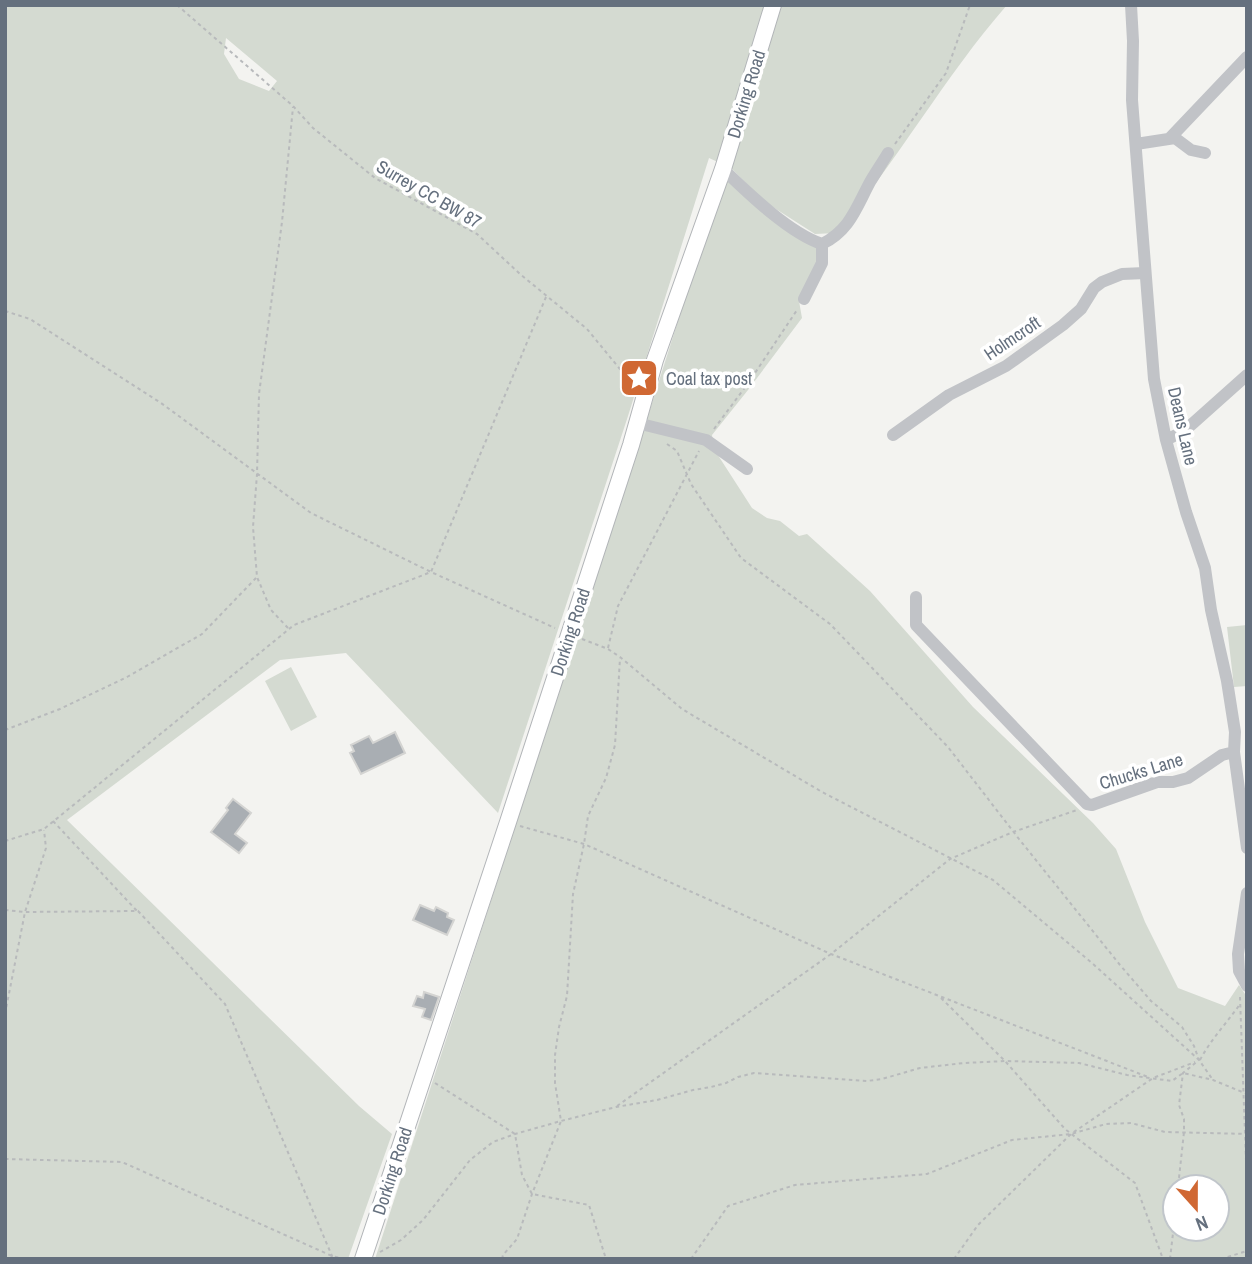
<svg xmlns="http://www.w3.org/2000/svg" width="1252" height="1264" viewBox="0 0 1252 1264" font-family="'Archivo Narrow',sans-serif">
	<style>
		.green { fill: #d4dad1; fill-rule: evenodd }
		.building { fill: #a9aeb3; stroke: #d4d4d2; stroke-width: 2 }
		.lines { fill: none; stroke-linecap: round; stroke-linejoin: round }
		.major-casing { stroke: #b2b5b8; stroke-width: 18 }
		.path { stroke: #b8babc; stroke-width: 2; stroke-dasharray: 3.5 3.5; stroke-linecap: butt }
		.minor { stroke: #c1c3c7; stroke-width: 12 }
		.major { stroke: #fff; stroke-width: 16 }
		.labels { text-anchor: middle; dominant-baseline: central; stroke-width: 7; stroke-linejoin: round; paint-order: stroke }
		.street-label { font-size: 18px; fill: #65707e; stroke: #fff }
		.poi-label { font-size: 18px; fill: #65707e; stroke: #fff; text-anchor: start }
	</style>
	<rect width="100%" height="100%" fill="#f3f3f0"/>
	<path class="green" d="M5 5H1007C944 77 898 161 836 233L815 234 765 202 731 168 709 158 628 416 498 813 346 653 280 660 67 820 359 1106 392 1134 348 1259H5ZM226 38 277 81 269 91 239 79 224 54Z
		M728 180 817 248V261L799 301 802 318 748 390 712 435 714 449 752 508 767 518 780 521 799 536 807 534 870 591 973 707 1093 823 1116 849 1145 922 1178 988 1225 1006 1239 985 1247 997V1259H375L646 422 722 182ZM1175 1187H1217V1229H1175Z
		M1247 625V686L1234 687 1227 627Z
		M291 667 317 717 291 731 265 681Z"/>
	<path class="building" d="M395 732 405 753 361 774 350 753 354 751 351 745 369 736 373 743Z
		M233 799 251 813 235 834 247 843 239 853 211 832 228 810 226 808Z
		M420 905 434 911 436 907 448 913 447 917 454 920 447 935 413 920Z
		M424 992 439 997 431 1020 422 1017 425 1009 413 1006 417 996 423 998Z"/>
	<g class="lines">
		<g class="major-casing">
			<path id="major" d="M363 1259 508 822 631 445 655 360 723 169 773 5"/>
		</g>
		<path class="path" d="M177 5 293 106 313 128 375 178 477 234 520 274 587 329 633 385
			M895 144 946 73 970 5
			M5 311 30 319 161 403 311 513 431 572 555 628
			M714 429 749 382 797 310
			M667 444 677 451 691 484 741 558 830 624 948 747 1019 839 1120 965 1151 1001 1182 1027 1194 1046 1199 1060 1183 1073 1179 1105 1184 1119V1132L1178 1187
			M288 628 271 610 257 577 253 527 257 474 259 394 282 222 293 107
			M582 639 608 649 620 657 682 709 822 792 993 880 1092 963 1199 1060 1213 1080
			M608 648 618 606 699 451
			M5 730 60 709 127 677 202 634 256 578
			M53 821 137 911
			M520 826 584 844 831 954 1148 1077
			M5 841 44 829 294 625 431 572 546 297
			M5 910 25 912 138 911 225 1004 332 1256 325 1259
			M1240 997 1247 1188
			M941 998 1005 1061 1065 1129 1135 1183 1163 1259
			M5 1014 25 912 46 848 44 830
			M1200 1060C1211 1039 1227 1023 1240 1004
			M435 1083 515 1134 522 1175 532 1194 589 1205 606 1259
			M617 1106 831 954 950 859 1013 832 1077 810
			M5 1159 122 1162 332 1256 345 1259
			M380 1252 401 1240 423 1220 470 1160 493 1142 515 1134 561 1121 616 1107 657 1100 693 1090 711 1087 726 1083 738 1077 754 1073 867 1081 882 1079 920 1068 964 1063 1005 1061 1079 1063 1127 1075 1172 1081 1183 1073 1213 1080 1247 1094
			M502 1259 503 1255 517 1239 532 1194 561 1121 555 1083V1055L559 1027 567 996 573 894 584 844 588 816 606 778 615 745 620 658
			M691 1259 728 1206 795 1185 927 1174 1012 1140 1071 1134 1106 1124 1131 1123 1165 1132 1247 1134
			M954 1259 978 1225 1071 1134 1153 1078 1195 1062
			M1170 1259 1175 1216
			M1221 1259 1247 1251"/>
		<path class="minor" d="M1131 5 1133 41 1132 100 1154 379 1166 440 1186 512 1205 568 1211 610 1227 681 1235 732 1234 752 1247 848
			M1170 138 1247 57
			M1136 144 1175 138 1191 150 1205 153
			M723 169C748 193 789 233 822 244
			M822 244C850 230 856 208 870 182 876 172 882 163 888 153
			M804 299 822 263V244
			M637 423 706 440 747 469
			M893 435 949 395 1006 366 1063 325 1081 309 1094 288 1102 282 1122 274 1145 273
			M1166 440 1182 432 1191 425 1247 375
			M916 597V625L1087 804 1092 805 1157 782H1173L1188 778 1222 755 1234 752
			M1247 893 1238 954 1239 971 1247 986"/>
		<use href="#major" class="major"/>
	</g>
	<defs>
		<g id="sight-square" transform="scale(2.0125)"><rect x="-9" y="-9" width="18" height="18" rx="4" fill="#d06833" stroke="#fff"/><path d="M0-6L1.8-2.2L6-1.7L2.9 1.2L3.7 5.4L0 3.3L-3.7 5.4L-2.9 1.2L-6-1.7L-1.8-2.2Z" fill="#fff"/></g>
	</defs>
	<g fill-rule="evenodd">
		<use href="#sight-square" x="639" y="378"/>
	</g>
	<g class="labels">
		<g class="street-label">
			<text transform="translate(746 94) rotate(-73)">Dorking Road</text>
			<text transform="translate(429 194) rotate(30)">Surrey CC BW 87</text>
			<text transform="translate(1012 338) rotate(-34)">Holmcroft</text>
			<text transform="translate(1183 426) rotate(77)">Deans Lane</text>
			<text transform="translate(570 632) rotate(-72)">Dorking Road</text>
			<text transform="translate(1141 771) rotate(-17)">Chucks Lane</text>
			<text transform="translate(392 1171) rotate(-72)">Dorking Road</text>
		</g>
		<g class="poi-label">
			<text x="666" y="378">Coal tax post</text>
		</g>
	</g>
	<rect width="1252" height="1264" fill="none" stroke="#65707e" stroke-width="14"/>
	<g transform="translate(1196 1208) rotate(159)"><circle r="33" fill="#ffffff" stroke="#c1c6cb" stroke-width="2"/>
	<path d="M0-5L12 26L0 18L-12 26Z" fill="#d06833"/>
	<text y="-10" font-size="19" font-weight="bold" text-anchor="middle" fill="#65707e">N</text>
	</g>
</svg>
